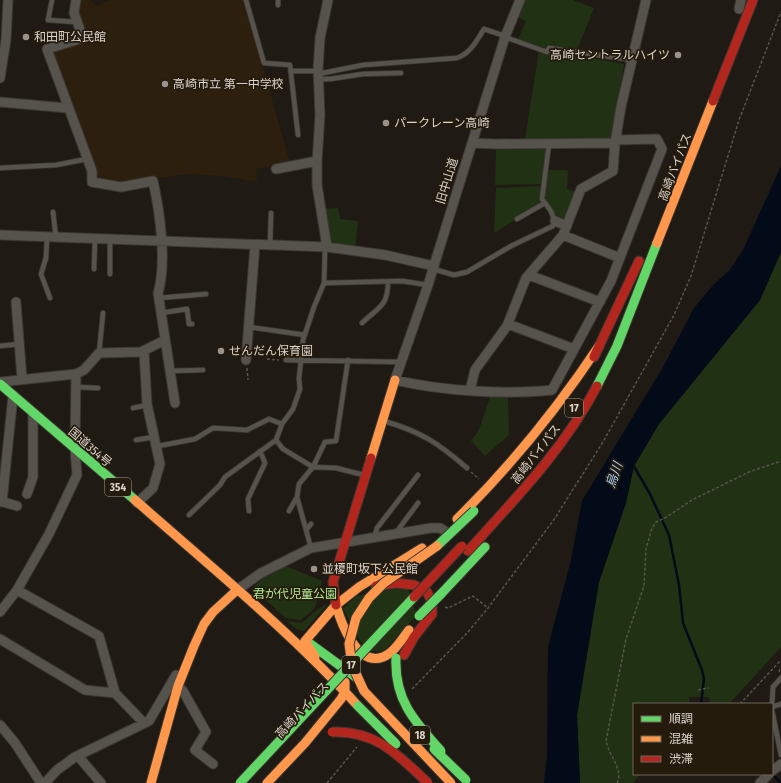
<svg xmlns="http://www.w3.org/2000/svg" width="781" height="783" viewBox="0 0 781 783" font-family="'Fira Sans Condensed','Noto Sans JP',sans-serif">
	<style>
		.built { fill: #2c1f0d }
		.green { fill: #203213 }
		.water { fill: #030b18 }
		.lines { fill: none; stroke-linecap: round; stroke-linejoin: round }
		.stream { stroke: #030b18; stroke-width: 2.5 }
		.lane-casing { stroke: #3b3632; stroke-width: 6 }
		.street-casing { stroke: #3b3632; stroke-width: 11 }
		.fast-casing { stroke: #3b3632; stroke-width: 11 }
		.slow-casing { stroke: #3b3632; stroke-width: 11 }
		.jam-casing { stroke: #3b3632; stroke-width: 11 }
		.path { stroke: #58544e; stroke-width: 1.5; stroke-dasharray: 3 2; stroke-linecap: butt }
		.lane { stroke: #56524c; stroke-width: 4.5 }
		.street { stroke: #56524c; stroke-width: 9 }
		.fast { stroke: #63d668; stroke-width: 9 }
		.slow { stroke: #ff974d; stroke-width: 9 }
		.jam { stroke: #b3261e; stroke-width: 9 }
		.fast-bridge-casing { stroke: #3b3632; stroke-width: 11; stroke-linecap: butt }
		.slow-bridge-casing { stroke: #3b3632; stroke-width: 11; stroke-linecap: butt }
		.jam-bridge-casing { stroke: #3b3632; stroke-width: 11; stroke-linecap: butt }
		.fast-bridge { stroke: #63d668; stroke-width: 9 }
		.slow-bridge { stroke: #ff974d; stroke-width: 9 }
		.jam-bridge { stroke: #b3261e; stroke-width: 9 }
		.poi-dot { fill: #99938b; stroke: #251b0d; stroke-width: 1.5 }
		.labels { text-anchor: middle; dominant-baseline: central; stroke-width: 3.5; stroke-linejoin: round; paint-order: stroke }
		.shield { fill: #251b0d; stroke: #a49c93; stroke-width: 1 }
		.shield-label { font-size: 11px; font-weight: bold; fill: #dbd4cc }
		.poi-label { font-size: 12px; fill: #dbd4cc; stroke: #251b0d; text-anchor: start }
		.street-label { font-size: 12px; fill: #dbd4cc; stroke: #251b0d }
		.park-label { font-size: 12px; fill: #afea90; stroke: #251b0d }
		.water-label { font-size: 13px; font-style: italic; fill: #a2cffc; stroke: #251b0d }
	</style>
	<rect width="100%" height="100%" fill="#1f1a13"/>
	<path class="built" d="M79 0H90L96 6 111 0H244L290 163 256 169 257 182 223 176 186 174 122 184 96 179 51 48 87 39 77 12Z"/>
	<path class="green" d="M523 0H573L594 8 577 50 549 45 545 48 518 39 526 21 516 16Z
		M539 50 550 53 551 50 624 64 611 140 525 139Z
		M546 149 541 184 495 185 496 150Z
		M549 170H568L567 189 576 192 566 223 555 219 554 212 544 196Z
		M541 186V203L494 233 496 188Z
		M338 208 340 219 358 221 355 249 328 245 323 209Z
		M781 252V647L729 704H710L709 697H689V704H634V774H641L633 783H580L577 715 599 582 626 503 634 466 659 424 760 300Z
		M490 397 508 398 509 435 485 456 471 441 479 430Z
		M286 566 322 581 315 608 301 620 286 618 252 588 266 576Z
		M407 586 417 615 384 651H366L343 609 356 596Z
		M328 604 304 631 297 629 286 621 302 623 318 609Z"/>
	<path class="water" d="M781 166V252L760 300 659 424 634 466 626 503 599 582 577 715 580 783H544L547 756 548 647 571 560 582 501 663 367 694 308 715 283 729 271 743 250Z"/>
	<g class="lines">
		<path class="stream" d="M632 463 650 494 669 535 679 585 683 623 702 670 704 679 701 704
			M772 774 781 783"/>
		<g class="lane-casing">
			<path id="lane" d="M52 0 48 20 76 22
				M246 0 264 63 290 65 298 135
				M278 0V5
				M505 37 547 52 549 48 632 60
				M291 71H318
				M318 74 363 65 457 58C471 53 477 40 484 29L505 36
				M319 79H330L363 74 401 73
				M0 168 56 165 87 159
				M53 212 56 238
				M517 219 545 203
				M47 237 46 258 41 274 50 298
				M270 246 271 213
				M327 247 325 250 324 283 402 281 428 285
				M94 269 95 239
				M433 269 454 275 467 272 511 246 553 226C556 215 548 207 542 199L549 144
				M110 274V240
				M324 283 314 307 303 340 299 379 300 389 293 409 282 424 276 440 283 449 313 467 336 468 364 475
				M159 298 206 294
				M161 313 187 309 189 324H192
				M362 323C378 307 388 307 388 282
				M249 327 305 335
				M0 346 19 344
				M99 353 103 313
				M286 360 401 362
				M170 371 203 370
				M75 387 98 388
				M133 408 147 405
				M384 421C421 432 437 442 467 468
				M136 440 154 437
				M158 446 195 439 213 428 247 430 269 419 282 424
				M249 511 248 499 265 463 260 451
				M289 511 297 497
				M189 515 220 485 225 477 276 440
				M306 530 311 524
				M395 534 418 503
				M374 539 377 528 418 475
				M311 548 297 497 299 484 313 467 325 442 336 441 348 360
				M772 704 773 687 781 678
				M772 707 781 704
				M772 710 781 755"/>
		</g>
		<g class="street-casing">
			<path id="street" d="M76 0 74 13 83 38 47 49 92 171V182L121 187 153 181C160 212 167 263 158 293L175 403
				M520 0 505 37 428 285 395 380C441 391 505 395 552 390L611 281 662 149 657 139 616 140
				M739 9 741 0
				M0 78 6 40 8 0
				M0 102 67 108
				M472 143 495 144 615 143 621 107 646 0
				M276 169 317 161
				M555 221 567 226
				M0 235 327 247 385 255 434 266
				M563 235 620 258
				M327 247 317 185V162L320 115 318 69 320 38 328 0
				M529 275 600 302
				M16 302 22 379
				M508 324 574 349
				M246 360 255 245
				M0 382 76 374 84 370 99 353 141 352 165 340
				M470 390 475 370 507 326 526 278 563 235 581 189 613 171 615 143
				M27 494 33 477V413
				M0 501 17 506
				M2 502 13 396
				M137 503 153 488 160 464 147 404 144 351
				M17 590 99 636 115 693
				M237 590 261 573 311 548 431 528H440L445 531
				M0 612 17 590 49 534 77 475 75 450 76 374
				M0 639 85 690 115 693 143 722
				M178 686 183 691 206 732 195 750 213 764
				M0 725 15 743 41 783
				M78 756 101 783
				M772 771 781 764
				M45 783 57 770 75 757 149 721 176 675
				M760 783 769 774"/>
		</g>
		<g class="fast-casing">
			<path id="fast" d="M0 384 135 500
				M597 386 617 346 657 243
				M441 594 485 547
				M309 643 357 678"/>
		</g>
		<g class="slow-casing">
			<path id="slow" d="M657 243 713 101
				M371 458 395 380
				M135 500C211 567 290 631 358 706
				M457 519C511 466 557 409 599 346
				M336 605C341 623 357 667 383 657 394 653 402 639 409 630
				M315 657 305 641 336 605 359 587 422 548
				M151 783 178 686 194 646 204 624 213 612 237 590
				M267 783 305 743 341 699 345 692V682"/>
		</g>
		<g class="jam-casing">
			<path id="jam" d="M713 101 753 0
				M594 357 639 261
				M468 551C515 499 564 449 597 386
				M376 586 396 583 414 585 427 592 432 602V614L414 637 404 655
				M336 605 333 582 371 458"/>
		</g>
		<path class="path" d="M267 359 279 360
			M247 368 248 380
			M471 472 479 479
			M445 607 448 608 473 596 488 608
			M779 672 781 667
			M412 689 468 632 488 608 553 521 603 442 674 315 691 276 739 120 781 12
			M698 690 709 688
			M740 704 781 660
			M327 783 357 747
			M617 783C624 770 608 754 606 741L626 639 644 586 646 549 652 528 656 522 665 518 692 500 749 472 781 461"/>
		<use href="#lane" class="lane"/>
		<use href="#street" class="street"/>
		<use href="#fast" class="fast"/>
		<use href="#slow" class="slow"/>
		<use href="#jam" class="jam"/>
		<g class="fast-bridge-casing">
			<path id="fast-bridge" d="M437 546 474 511
				M419 616 441 594
				M396 658C394 700 415 722 441 751
				M358 706 396 744
				M434 749 466 780
				M240 783 414 597"/>
		</g>
		<g class="slow-bridge-casing">
			<path id="slow-bridge" d="M437 546 384 583 369 598 356 618 349 644 352 665 364 691 451 783"/>
		</g>
		<g class="jam-bridge-casing">
			<path id="jam-bridge" d="M414 597 462 546
				M332 732C376 730 398 755 428 783"/>
		</g>
		<use href="#fast-bridge" class="fast-bridge"/>
		<use href="#slow-bridge" class="slow-bridge"/>
		<use href="#jam-bridge" class="jam-bridge"/>
	</g>
	<g class="poi-dot">
		<circle cx="26" cy="37" r="4"/>
		<circle cx="678" cy="55" r="4"/>
		<circle cx="165" cy="84" r="4"/>
		<circle cx="386" cy="123" r="4"/>
		<circle cx="221" cy="351" r="4"/>
		<circle cx="314" cy="569" r="4"/>
	</g>
	<g class="labels">
		<g class="shield">
			<rect x="565" y="399" width="18" height="18" rx="3"/>
			<rect x="105" y="478" width="26" height="18" rx="3"/>
			<rect x="342" y="656" width="18" height="18" rx="3"/>
			<rect x="410" y="726" width="20" height="18" rx="3"/>
		</g>
		<g class="shield-label">
			<text x="574" y="408">17</text>
			<text x="118" y="487">354</text>
			<text x="351" y="665">17</text>
			<text x="420" y="735">18</text>
		</g>
		<g class="poi-label">
			<text x="34" y="37">和田町公民館</text>
			<text x="670" y="55" text-anchor="end">高崎セントラルハイツ</text>
			<text x="173" y="84">高崎市立 第一中学校</text>
			<text x="394" y="123">パークレーン高崎</text>
			<text x="229" y="351">せんだん保育園</text>
			<text x="322" y="569">並榎町坂下公民館</text>
		</g>
		<g class="street-label">
			<text transform="translate(675 167) rotate(-69)">高崎バイパス</text>
			<text transform="translate(447 181) rotate(-73)">旧中山道</text>
			<text transform="translate(90 447) rotate(41)">国道354号</text>
			<text transform="translate(536 454) rotate(-52)">高崎バイパス</text>
			<text transform="translate(302 710) rotate(-47)">高崎バイパス</text>
		</g>
		<g class="park-label">
			<text x="295" y="594">君が代児童公園</text>
		</g>
		<g class="water-label">
			<text transform="translate(614 475) rotate(-71)">烏川</text>
		</g>
	</g>
	<rect x="633" y="703" width="140" height="72" fill="#251b0d" stroke="#6e6559"/>
	<rect x="641" y="716" width="20" height="6" fill="#63d668" stroke="#6e6559"/>
	<text x="669" y="723" font-size="12" fill="#dbd4cc">順調</text>
	<rect x="641" y="736" width="20" height="6" fill="#ff974d" stroke="#6e6559"/>
	<text x="669" y="743" font-size="12" fill="#dbd4cc">混雑</text>
	<rect x="641" y="756" width="20" height="6" fill="#b3261e" stroke="#6e6559"/>
	<text x="669" y="763" font-size="12" fill="#dbd4cc">渋滞</text>
</svg>
